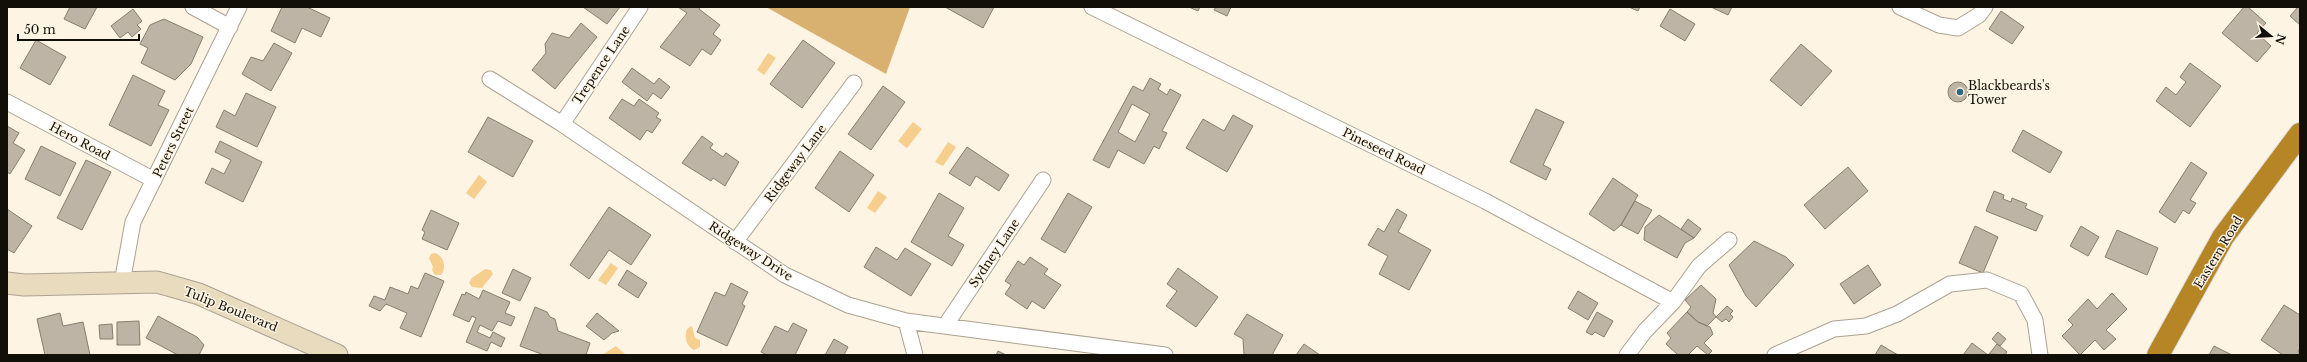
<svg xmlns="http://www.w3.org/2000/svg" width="2307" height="362" viewBox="0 0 2307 362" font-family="'Libre Baskerville',serif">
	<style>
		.forest { fill: #d8b170 }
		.water { fill: #f6ce8d }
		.building { fill: #beb4a5; stroke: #887e6f; fill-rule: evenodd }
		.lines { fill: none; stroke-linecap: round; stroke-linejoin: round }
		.street-casing { stroke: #aca292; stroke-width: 17 }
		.secondary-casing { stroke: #aca292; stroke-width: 23 }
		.highway-casing { stroke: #dedddd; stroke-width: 24 }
		.street { stroke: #fff; stroke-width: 15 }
		.secondary { stroke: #e9dbbe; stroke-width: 21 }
		.highway { stroke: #b68626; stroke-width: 22 }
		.poi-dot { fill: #2c667f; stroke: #fef4e3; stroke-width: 1.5 }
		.labels { text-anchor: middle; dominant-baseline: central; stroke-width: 3; stroke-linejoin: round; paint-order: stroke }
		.street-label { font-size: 12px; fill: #120f09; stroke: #fef4e3 }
		.poi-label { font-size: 12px; fill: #120f09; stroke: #fef4e3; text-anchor: start }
	</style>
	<rect width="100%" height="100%" fill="#fef4e3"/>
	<path class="forest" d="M766 7H910L886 74Z"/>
	<path class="water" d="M768 53 776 58 764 75 757 70Z
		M913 122 922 129 907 148 898 141Z
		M948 142 956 147 943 166 935 162Z
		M479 175 487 182 474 199 466 193Z
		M878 191 887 197 875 213 867 208Z
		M435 253C444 256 447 268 441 275H435L432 270 433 267 429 258 431 254Z
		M611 263 618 268 606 285 598 280Z
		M485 269 491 270 493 274 482 288 472 287 469 283 472 278Z
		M692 326 695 338 700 340V347L694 350C686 346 684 337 687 329Z
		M616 346 625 354 624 355H602Z"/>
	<path class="building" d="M70 7H97L85 29 64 19Z
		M282 7H307L330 18 321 37 302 28 295 43 271 31Z
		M583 7H620L607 24Z
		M678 7H700L699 9 720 25 713 34 721 40 711 55 702 49 690 66 660 47 687 13Z
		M945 7H994L983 28Z
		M1189 7H1200L1198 11Z
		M1216 7H1231L1227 16 1214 10Z
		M1629 7H1640L1638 11Z
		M1711 7H1732L1728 15Z
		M2244 7H2248L2266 23 2257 33 2271 46 2257 62 2222 33Z
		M2298 7H2300V25L2290 16Z
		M133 9 142 21 137 25 141 29 132 37 128 32 120 38 111 26Z
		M1670 9 1695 24 1685 41 1660 26Z
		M2001 11 2024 27 2012 44 1989 29Z
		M164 19 203 37 191 64 175 80 141 63 148 48 140 44 150 25Z
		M581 23 597 37 555 89 532 70 546 53 545 44 552 33 569 38Z
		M36 40 66 57 50 85 20 68Z
		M803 40 835 63 802 108 770 84Z
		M274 43 292 53 271 91 242 74 251 57 263 61Z
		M1801 44 1832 71 1801 106 1770 80Z
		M2190 63 2221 86 2190 127 2156 101 2166 87 2176 95 2186 82 2180 77Z
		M632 68 654 84 659 78 670 87 661 99 653 93 647 101 622 82Z
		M133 75 165 91 158 105 169 110 151 146 109 125Z
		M1150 78 1161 84 1158 89 1167 95 1170 89 1181 95 1162 131 1167 133 1159 149 1154 146 1144 164 1118 150 1109 168 1093 160 1133 86 1143 91ZM1132 104 1150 114 1135 142 1118 132Z
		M1948 92a10 10 0 1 1 20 0a10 10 0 1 1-20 0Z
		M883 86 905 102 871 150 848 134Z
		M246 93 276 107 257 147 216 127 224 110 235 116Z
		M622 99 634 106 639 99 659 113 656 117 661 120 652 133 647 130 640 140 609 118Z
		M1536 109 1564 122 1543 165 1551 169 1546 180 1510 162Z
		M1233 115 1253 126 1227 172 1186 148 1203 119 1224 131Z
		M488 117 533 141 513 177 468 152Z
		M7 126 19 133 13 143 25 150 10 174 7 172Z
		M2023 130 2062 152 2050 173 2012 151Z
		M702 136 713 144 710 148 723 157 726 153 739 162 725 186 713 178 711 181 682 163Z
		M220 141 262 162 243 202 205 183 212 168 224 174 231 160 215 152Z
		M41 146 76 163 60 196 25 179Z
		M967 147 1009 175 999 191 976 176 970 186 949 173Z
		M840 151 874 175 849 212 815 188Z
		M86 160 111 172 82 230 57 218Z
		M2191 162 2207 173 2190 200 2196 203 2189 214 2183 210 2175 223 2159 212Z
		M1848 167 1868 191 1825 229 1804 205Z
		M1613 178 1638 195 1621 225 1614 231 1589 214Z
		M1994 191 2004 195 2003 199 2011 202 2012 198 2027 204 2025 208 2043 216 2036 231 1986 211Z
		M939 193 964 208 948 236 964 245 952 266 911 242Z
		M1068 193 1092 207 1065 253 1041 239Z
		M1635 201 1652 210 1638 234 1621 225Z
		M609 207 651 235 631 265 609 250 589 279 570 265Z
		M7 209 32 226 14 253 7 249Z
		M1397 209 1407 215 1398 232 1431 250 1409 290 1379 274 1388 256 1368 245 1378 228 1384 232Z
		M431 210 459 223 447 250 422 239 425 232 422 230Z
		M1659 215 1694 238 1685 243 1677 258 1644 240 1645 227Z
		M1688 219 1701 229 1694 238 1681 229Z
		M1975 226 1998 237 1983 273 1959 263Z
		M2081 226 2099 237 2088 256 2070 246Z
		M2117 230 2158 248 2147 275 2105 257Z
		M1754 241 1786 257 1794 265 1756 307 1746 296 1729 265Z
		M876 247 897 260 905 248 931 264 911 296 864 267Z
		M1030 257 1048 269 1044 274 1061 285 1044 309 1032 301 1027 309 1005 294 1011 285 1005 281 1018 261 1024 265Z
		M1868 265 1881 285 1854 304 1840 284Z
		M1178 268 1218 297 1196 327 1166 306 1177 291 1167 284Z
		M513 269 531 278 520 301 502 293Z
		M627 270 647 283 638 298 618 285Z
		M425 273 444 281 421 337 400 328 407 313 386 304 380 311 369 306 374 296 385 300 390 287 408 294 411 286 418 289Z
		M731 283 748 292 742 304 745 306 727 346 697 332 715 292 725 296Z
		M1701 285 1716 299 1713 313 1716 317 1707 326 1698 322 1687 312 1691 307 1685 300Z
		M483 290 510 302 505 313 515 317 511 326 498 321 492 331 480 325 477 332 490 338 493 332 505 338 501 347 491 342 487 351 466 342 476 318 472 316 469 322 453 315 462 294 465 295 466 292 479 299Z
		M1578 291 1598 303 1588 320 1568 308Z
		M2112 293 2127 309 2106 330 2116 339 2104 350 2095 340 2080 355 2062 336 2073 325 2068 320 2088 299 2097 309Z
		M2284 305 2300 315V348L2298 351 2300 355H2283L2261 340Z
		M1727 306 1733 311 1730 314 1733 317 1729 322 1726 319 1722 322 1716 317Z
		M535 307 547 312 550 317 555 319 558 331 590 343 586 355H544L520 346Z
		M1597 312 1613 321 1604 337 1595 332 1592 335 1586 332Z
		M1687 312 1698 322 1710 327 1713 334 1704 343 1712 351 1708 355 1697 346 1688 355H1678L1666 344 1671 338 1667 333Z
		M60 313 63 326 83 322 90 355H45L37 319Z
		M597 313 619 331 612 333 604 340 586 326Z
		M1247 314 1283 335 1272 355H1244L1243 339 1234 334Z
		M158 316 197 337 204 345 199 355H178L146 338Z
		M139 321 140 345H117V322Z
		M793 323 807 330 795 355H767L761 352 775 326 788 332Z
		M112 324 113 339H100L99 325Z
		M1998 332 2006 339 2000 346 1992 339Z
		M834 339 848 347 844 355H825Z
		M1972 343 1988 355H1963Z
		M1304 344 1320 355H1296Z
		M1997 344 2007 352 2005 355 1989 354Z
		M1881 345 1898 355H1875Z
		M2214 346 2232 355H2209Z
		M998 351 1006 355H996Z"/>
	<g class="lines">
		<g class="street-casing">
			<path id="street" d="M193 7 230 27
				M1092 7 1485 201 1673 302
				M1900 7 1939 25 1958 28 1979 15 1985 7
				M490 79 562 124 785 275 848 305 906 321 1165 355
				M7 102 154 180
				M562 124 640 7
				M735 242 854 83
				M122 283 133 222 239 7
				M906 321 915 355
				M945 326 1043 180
				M1627 355 1645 331 1673 302 1699 266 1729 240
				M1775 355 1834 329 1866 326 1897 314 1950 284 1987 280 2021 294 2035 320 2040 355"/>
		</g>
		<g class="secondary-casing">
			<path id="secondary" d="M7 283 24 285 157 282 199 294 337 355"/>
		</g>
		<g class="highway-casing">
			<path id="highway" d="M2158 355 2223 237 2300 134"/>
		</g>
		<use href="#street" class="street"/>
		<use href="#secondary" class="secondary"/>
		<use href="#highway" class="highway"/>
	</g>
	<circle class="poi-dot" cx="1960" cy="92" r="4"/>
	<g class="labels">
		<g class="street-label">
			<text transform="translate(601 65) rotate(-56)">Trepence Lane</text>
			<text transform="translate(80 141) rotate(28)">Hero Road</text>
			<text transform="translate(173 142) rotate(-64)">Peters Street</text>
			<text transform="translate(1384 151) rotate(26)">Pineseed Road</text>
			<text transform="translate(795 163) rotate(-53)">Ridgeway Lane</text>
			<text transform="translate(751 251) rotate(33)">Ridgeway Drive</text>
			<text transform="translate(2218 252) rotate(-59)">Eastern Road</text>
			<text transform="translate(994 253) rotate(-56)">Sydney Lane</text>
			<text transform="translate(231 309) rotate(22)">Tulip Boulevard</text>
		</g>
		<g class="poi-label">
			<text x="1968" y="85">Blackbeards's<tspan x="1968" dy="14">Tower</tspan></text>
		</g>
	</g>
	<rect width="2307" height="362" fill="none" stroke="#120f09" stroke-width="16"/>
	<g transform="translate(2271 36) rotate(108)" stroke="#fef4e3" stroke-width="3" paint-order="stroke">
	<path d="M0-3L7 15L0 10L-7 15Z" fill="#120f09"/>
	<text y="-6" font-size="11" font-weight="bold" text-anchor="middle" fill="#120f09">N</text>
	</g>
	<path d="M18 34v6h121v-6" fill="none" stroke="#120f09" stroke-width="2"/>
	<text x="24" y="34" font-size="12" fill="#120f09" stroke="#fef4e3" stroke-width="3" paint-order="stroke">50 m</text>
</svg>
